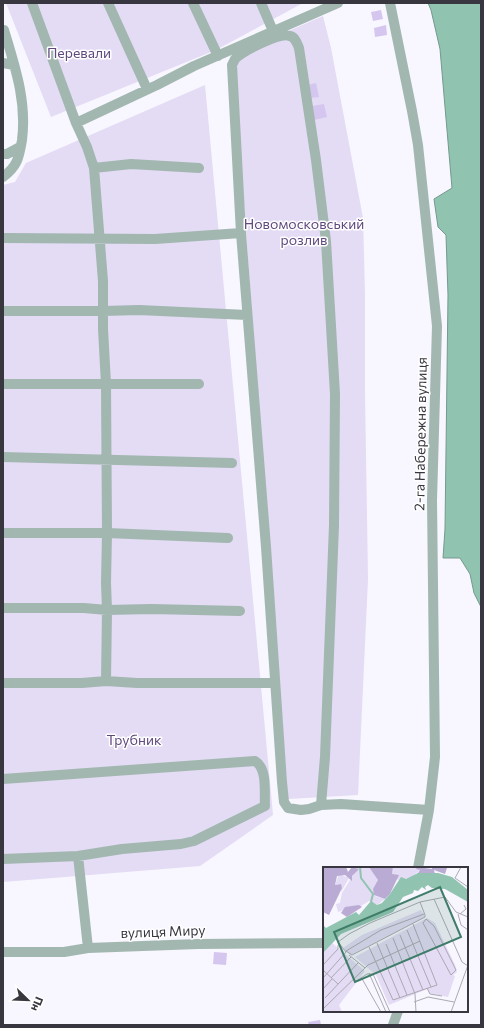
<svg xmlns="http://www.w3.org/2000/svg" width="484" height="1028" viewBox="0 0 484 1028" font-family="Commissioner,sans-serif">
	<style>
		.green { fill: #e4dbf5 }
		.water { fill: #90c3b0; stroke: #76998e }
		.building { fill: #d5c6f0 }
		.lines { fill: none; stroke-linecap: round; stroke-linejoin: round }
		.minor { stroke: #a1b7af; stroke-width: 10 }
		.labels { text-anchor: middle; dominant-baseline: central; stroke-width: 3; stroke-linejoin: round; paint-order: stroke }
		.park-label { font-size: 14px; fill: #5f497f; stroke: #fff }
		.street-label { font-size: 14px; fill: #38363e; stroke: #fff }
		.inset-river { fill: none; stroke: #90c3b0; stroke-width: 2 }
		.inset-road { fill: none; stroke: #aba9b1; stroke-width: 1 }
		.view { fill: #3f7d69; fill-opacity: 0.15; stroke: #3f7d69; stroke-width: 2 }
		.inset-edge { fill: none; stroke: #38363e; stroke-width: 2 }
	</style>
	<rect width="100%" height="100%" fill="#f8f6fe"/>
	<path class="green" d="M6 3H303L216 50 51 117Z
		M323 16 331 48 363 218 365 294V394L368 579 358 795 288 799 233 55Z
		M205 85 273 815 200 866 3 882V185L15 182 26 163Z"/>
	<path class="water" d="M428 3H481V607L474 593 470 574 460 558H443L445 529 448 295 446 235 438 227 434 199 452 188 440 49 431 10Z"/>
	<path class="building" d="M381 10 383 19 373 21 371 12Z
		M386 25 387 35 375 37 374 28Z
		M316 83 319 97 310 98 308 85Z
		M324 104 327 117 314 120 312 106Z
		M214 952 227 953 226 965 213 964Z
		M320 1020 321 1025H309L308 1022Z"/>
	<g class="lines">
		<path class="minor" d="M32 3 76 123 87 147 94 168 103 281V329L106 384 107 533 106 583 107 610 106 681
			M108 3 147 89
			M193 3 218 56
			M261 3 273 31
			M390 3 412 111 418 145 437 326 432 500 435 757 429 810 418 868
			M3 63 14 65
			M76 123 157 85 194 66 338 3
			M3 154H7L20 147
			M94 168 131 164 199 168
			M3 177C18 166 19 157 22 140 27 101 15 67 4 30
			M3 238 155 239 241 233
			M3 311H103L139 310 247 315
			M3 384H199
			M3 457 232 463
			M3 533H107L228 538
			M3 608H84L107 610 151 609 240 611
			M3 683H82L106 681 137 683H275
			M3 779 255 761C268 769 264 793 265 806L194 841 181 844 122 849 78 856 3 859
			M321 805 325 757 334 525 335 394 326 241 316 160 299 48C297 43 295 37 290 36 280 32 243 51 235 59 234 61 233 63 232 65L241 233 266 547 282 782 284 802 288 808 301 810 309 809 321 805 341 804 429 810
			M78 856 88 948
			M3 952H64L88 948 198 944 324 943
			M393 1025 398 1011"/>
	</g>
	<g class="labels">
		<g class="park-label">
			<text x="79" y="52">Перевали</text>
			<text x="304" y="223">Новомосковський<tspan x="304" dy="16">розлив</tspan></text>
			<text x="134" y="739">Трубник</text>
		</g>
		<g class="street-label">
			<text transform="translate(420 434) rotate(-89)">2-га Набережна вулиця</text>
			<text transform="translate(163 931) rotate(-2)">вулиця Миру</text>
		</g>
	</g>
	<g transform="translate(323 867)">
		<rect width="145" height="145" fill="#f8f6fe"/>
		<path d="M35 0H46L50 4 55 13 52 29 62 32 54 38 46 34 38 39H31L15 45 13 37 17 36 19 26ZM70 0H94L97 3 88 11 75 13 69 7ZM16 7 26 11 18 25V17L12 18ZM98 43 102 50 28 88 20 81 39 68ZM104 51 112 56 132 98 134 105 130 108 132 109 125 130 106 126 104 122 66 138 53 108 32 90ZM9 76 42 104 16 138 19 145H0V86Z" fill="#e4dbf5"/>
		<path d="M0 0H23L25 5 29 0 36 2 29 9V14L22 8 14 9 12 18 18 17 19 21 6 48 0 45ZM46 0H70L69 7 76 8 67 27 62 32 51 28 50 22 55 13ZM94 0 109 2V0L124 1 122 7 111 3 112 7H107L95 6 97 3 93 2ZM36 38 39 40 24 50 18 46 22 40Z" fill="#baabd4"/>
		<path d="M95 6H115L129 10 145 23V35L122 22 109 21 105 18 102 20 103 23 99 20 95 24 91 23 90 26 80 30 70 45 18 67 0 86V58L3 61 33 45 36 48 48 34 54 38 59 36 67 27 78 10 83 12Z" fill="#90c3b0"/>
		<path class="inset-river" d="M37 0 38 11 50 27 48 35"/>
		<path class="inset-road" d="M138 0 132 11 145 20M111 32 139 95 145 99M97 35 102 48V50L29 88 23 84 58 63 101 47M135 47 138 58 145 63M137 47 143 42 141 38M103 52 111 59 133 103 128 108 100 56ZM84 63 108 120M77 68 100 123M70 71 92 127 93 145M54 76 77 131M63 77 84 128M46 80 70 133 114 118 90 57M23 85 15 75 26 67 47 56 97 35 122 30 133 45 145 50M26 88 42 101M0 98 15 82V78M0 103 15 117M46 106 63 145M38 110 58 145M0 111 23 85M8 111 28 90M35 113 44 107H50L67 145M104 121 107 127 119 129M0 122 9 112M2 131 35 96M91 135 105 130 131 135M0 142 45 98 97 74M128 145 145 98"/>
		<path class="view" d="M117 20 138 70 32 115 11 65Z"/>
		<rect width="145" height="145" class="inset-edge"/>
	</g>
	<rect width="484" height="1028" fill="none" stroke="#38363e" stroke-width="8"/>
	<g transform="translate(28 1000) rotate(113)" stroke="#ffffff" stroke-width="3" paint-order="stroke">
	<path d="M0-3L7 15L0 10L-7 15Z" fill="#38363e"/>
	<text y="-6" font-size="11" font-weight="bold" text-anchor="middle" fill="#38363e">Пн</text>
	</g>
</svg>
